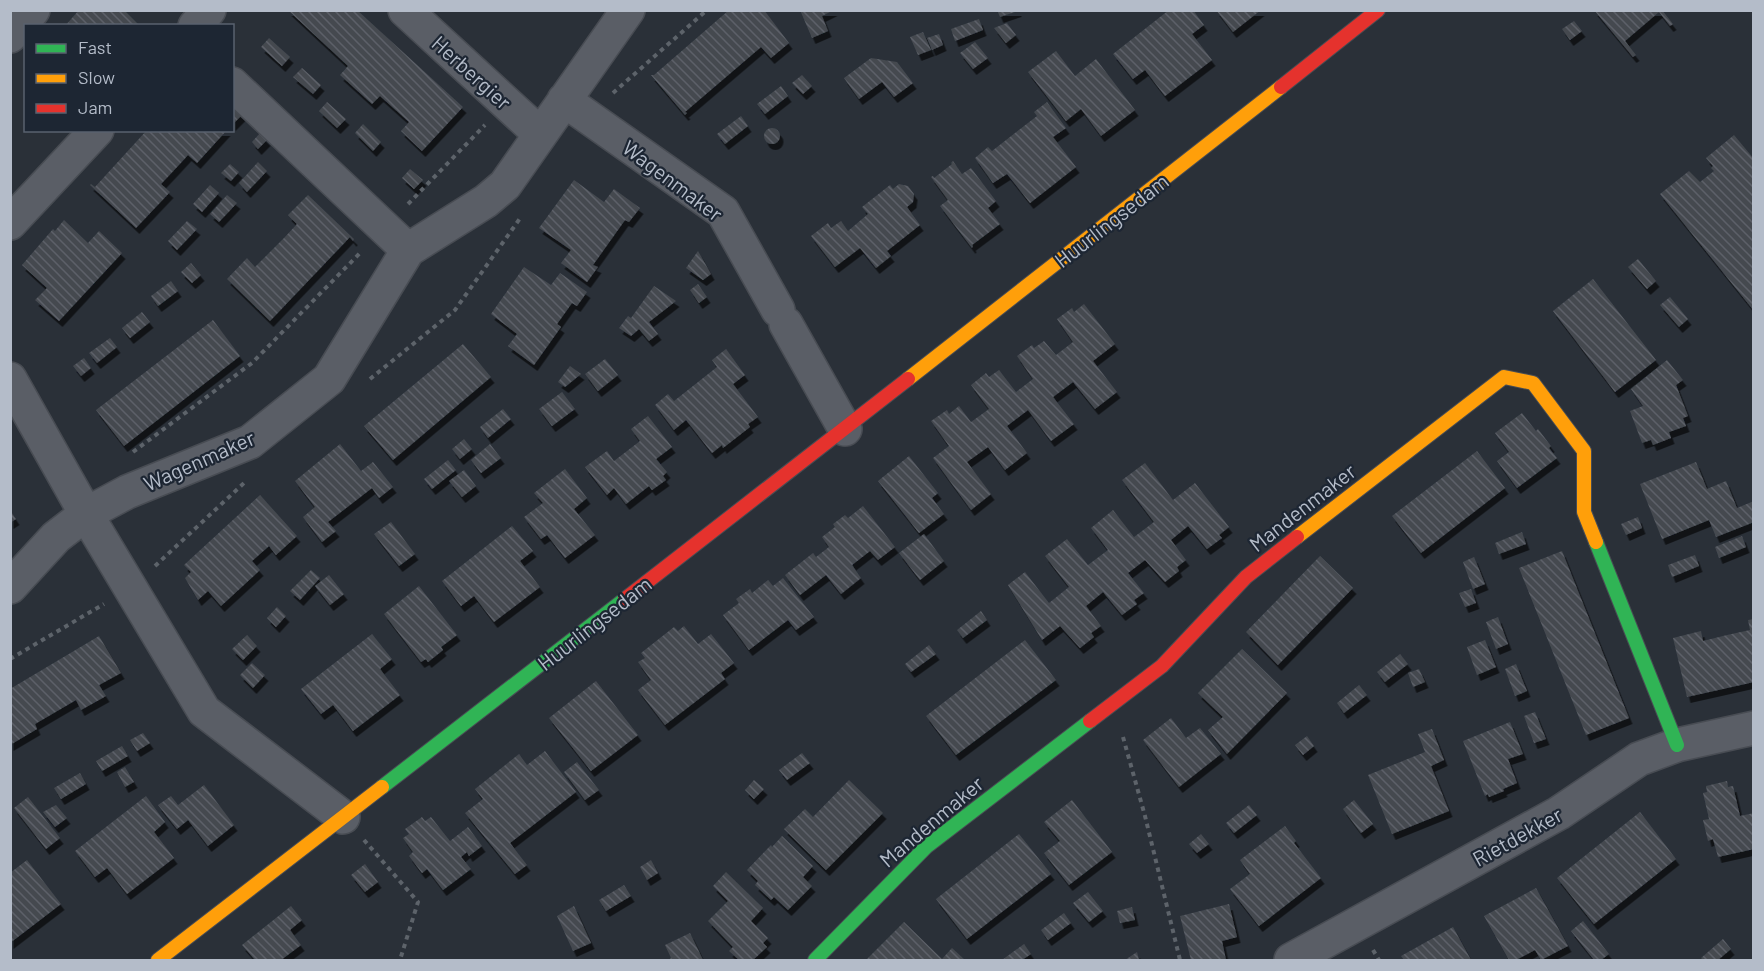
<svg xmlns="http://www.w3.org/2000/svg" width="1764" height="971" viewBox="0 0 1764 971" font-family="Barlow,sans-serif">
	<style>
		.building { fill: url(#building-back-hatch); filter: url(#shadow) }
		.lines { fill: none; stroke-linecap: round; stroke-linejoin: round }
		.street-casing { stroke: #484c53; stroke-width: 36 }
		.fast-casing { stroke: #484c53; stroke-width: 16 }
		.slow-casing { stroke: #484c53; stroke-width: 16 }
		.jam-casing { stroke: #484c53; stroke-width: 16 }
		.path { stroke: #5d636a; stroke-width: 4; stroke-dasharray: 4.5 4.5; stroke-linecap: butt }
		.street { stroke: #5a5e66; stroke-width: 33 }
		.fast { stroke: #30b455; stroke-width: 14 }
		.slow { stroke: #ff9f0a; stroke-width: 14 }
		.jam { stroke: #e5322d; stroke-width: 14 }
		.labels { text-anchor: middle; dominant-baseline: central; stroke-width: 4.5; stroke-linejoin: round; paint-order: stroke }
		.street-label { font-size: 21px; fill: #b4bcc9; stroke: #1d2633 }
	</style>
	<defs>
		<pattern id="building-back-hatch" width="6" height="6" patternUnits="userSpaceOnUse" patternTransform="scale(1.5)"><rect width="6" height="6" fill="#444950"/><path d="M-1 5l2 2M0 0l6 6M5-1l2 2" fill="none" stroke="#5d6168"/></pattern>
		<filter id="shadow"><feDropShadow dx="3.5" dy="6" stdDeviation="0" flood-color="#0009"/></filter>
	</defs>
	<rect width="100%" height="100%" fill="#2a3038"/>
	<path class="building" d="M79 10H124L140 26H65Z
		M288 10H357L463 107 422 151 401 131 409 122 380 96 372 104 340 75 348 66Z
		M729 10H764L789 43 771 58 761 47 685 112 687 113 685 115 651 75H654Z
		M800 10H834L822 16 828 31 812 38Z
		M997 10H1018V11L1000 17Z
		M1169 10H1193L1204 25 1192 34 1212 60 1165 96 1145 70 1133 79 1113 54Z
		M1216 10H1261L1233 32Z
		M1594 10H1662L1673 24 1670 26 1659 12 1625 41 1636 55 1633 57Z
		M979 19 983 30 955 41 951 29Z
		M1574 21 1582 31 1570 40 1562 29Z
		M1007 23 1016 35 1006 43 994 28Z
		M923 32 931 50 918 55 910 37Z
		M939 34 943 45 932 50 927 38Z
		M269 38 290 57 282 66 261 47Z
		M975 42 988 58 973 69 960 53Z
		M1056 51 1075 76 1096 59 1135 110 1101 136 1081 109 1066 121 1028 72Z
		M871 58 897 62 913 83 894 97 882 82 859 99 844 78Z
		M302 68 321 85 313 94 293 77Z
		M802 75 812 86 803 94 792 83Z
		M781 86 788 96 765 114 757 104Z
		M327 102 346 119 337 128 319 111Z
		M1047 102 1066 128 1053 137 1076 167 1030 203 1007 174 993 183 975 158 988 147 992 151 1015 133 1037 116 1034 112Z
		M232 107 242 115 232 125Z
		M741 116 748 126 725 144 717 134Z
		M363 124 381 142 373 151 355 133Z
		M764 136a8 8 0 1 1 16 0a8 8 0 1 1-16 0Z
		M147 130H227L197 163 188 155 177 167 161 184 170 192 136 228 90 185 91 184 95 187Z
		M260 133 267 140 258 149 252 142Z
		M1734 135 1754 159V311L1660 194 1689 171 1700 182 1714 171 1711 168 1713 166 1706 158Z
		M953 161 962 174 971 168 996 201 988 208 1000 224 972 245 973 246 972 248 940 206 948 200 931 177 933 176 934 178 952 164 951 163Z
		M258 162 267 171 247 192 239 183Z
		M230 164 239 172 231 181 221 173Z
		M410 169 423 180 414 189 402 178Z
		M574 180 604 202 614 189 640 208 629 222 625 220 593 265 598 267 587 282 561 263 571 250 539 228Z
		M899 184 908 186 914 194 913 202 907 207 920 225 887 251 891 256 876 268 860 248 835 267 811 236 828 223 831 228 841 221 848 231 868 214 862 207 890 185 893 189Z
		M210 185 219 193 202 212 193 204Z
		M227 195 237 203 219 222 210 214Z
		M308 195 354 239 353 241 350 237 270 321 227 279 247 258 255 267 284 238 297 224 288 215Z
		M64 220 88 243 99 231 122 253 59 321 35 300 47 288 22 265 53 229 55 231Z
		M187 221 197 229 177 250 168 241Z
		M698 251 711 274 703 280 686 268Z
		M1638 259 1656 281 1647 289 1628 267Z
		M191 263 201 275 192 283 181 272Z
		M524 267 551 285 560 273 587 292 577 306 572 303 557 324 561 327 534 365 508 346 517 334 491 314Z
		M1593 279 1656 360 1615 392 1553 311Z
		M171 281 178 291 158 306 151 296Z
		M698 284 707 297 699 303 690 290Z
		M654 286 676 301 649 322 658 334 649 341 639 329 631 336 619 328 628 316 631 318Z
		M1670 297 1688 319 1679 327 1660 305Z
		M1084 304 1115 344 1093 361 1117 392 1095 409 1073 382 1053 397 1074 424 1051 441 1028 410 1007 426 1027 453 1005 470 988 447 967 462 991 494 971 510 933 458 949 446 931 421 947 410 949 414 959 406 971 422 989 409 971 385 986 373 989 377 999 370 1016 392 1033 379 1017 356 1032 345 1034 348 1044 341 1056 355 1073 342 1057 319 1072 308 1074 312Z
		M142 312 150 322 130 338 122 328Z
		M213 320 240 356 124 446 96 410Z
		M110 338 117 347 97 363 89 353Z
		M463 344 491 377 393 460 364 426Z
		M726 349 745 375 733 384 758 417 748 424 750 427 723 448 722 445 712 453 686 420 674 430 655 405 668 394 674 401 717 367 712 360Z
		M84 358 91 368 81 376 73 366Z
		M605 359 618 375 598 391 585 374Z
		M1667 360 1683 380 1676 385 1688 416 1683 418 1686 426 1669 432 1671 438 1653 445 1651 440 1642 443 1630 411 1643 406 1631 389Z
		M570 366 581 374 565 387 558 382Z
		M562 392 575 409 552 426 539 409Z
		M503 409 511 419 488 438 480 427Z
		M1522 413 1536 431 1538 429 1551 446 1549 448 1557 458 1517 488 1497 461 1509 452 1495 433Z
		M648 416 672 447 656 459 667 472 663 476 666 480 652 490 649 486 626 504 614 488 607 495 585 467 607 451 614 461 640 441 631 429Z
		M464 439 472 449 460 459 452 449Z
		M340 444 361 471 373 462 393 487 379 498 372 488 328 522 336 531 322 542 303 517 315 507 295 481Z
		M490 444 501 458 481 473 471 460Z
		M1477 451 1505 488 1421 553 1392 516Z
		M909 456 938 493 932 498 944 514 919 533 878 481Z
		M448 460 456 470 432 489 424 479Z
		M1696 462 1707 489 1726 481 1737 508 1754 501V522L1716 537 1709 520 1662 539 1640 484Z
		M1145 463 1173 500 1195 483 1229 527 1219 535 1222 538 1207 549 1188 526 1171 540 1186 560 1177 567 1179 571 1165 582 1145 560 1128 573 1144 593 1134 600 1137 604 1122 615 1103 592 1086 606 1101 626 1091 633 1094 637 1080 648 1060 626 1042 640 1008 585 1025 572 1049 603 1069 587 1045 556 1067 539 1088 565 1108 550 1091 528 1113 510 1134 537 1154 522 1122 480Z
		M565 469 587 498 574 509 595 535 565 558 547 535 541 539 524 517 543 503 534 493Z
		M464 470 476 486 462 497 449 481Z
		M260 495 297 536 276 555 269 546 252 561 260 570 221 606 208 591 198 600 185 578 191 572 184 565Z
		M863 506 895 547 878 560 870 551 852 565 861 578 841 594 826 575 800 595 785 575 813 553 816 557 829 547 822 537 835 527 833 524 845 515 848 518Z
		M10 510 16 519 10 523Z
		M1638 517 1642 528 1626 535 1621 524Z
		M391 522 415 554 399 566 374 534Z
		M512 526 533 551 520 561 540 587 494 622 474 596 461 606 442 581Z
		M1522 532 1526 544 1499 554 1495 543Z
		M924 534 944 561 920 580 899 553Z
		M1742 536 1746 547 1719 558 1715 547Z
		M1562 551 1629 718 1586 735 1519 568Z
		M1695 555 1699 566 1672 577 1668 565Z
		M1320 556 1353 588 1278 665 1246 632Z
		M1474 557 1485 584 1473 589 1463 562Z
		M311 570 320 578 300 600 290 591Z
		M329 575 344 594 330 605 315 586Z
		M783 578 814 617 796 630 788 620 749 650 723 615 739 603 736 599 750 589 752 593 768 580 773 586Z
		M419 586 457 635 441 647 443 650 428 662 426 659 421 662 384 614Z
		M1471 589 1476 603 1465 607 1459 593Z
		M277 607 286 616 276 627 267 618Z
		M981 611 987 620 963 638 957 630Z
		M1498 617 1508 644 1496 649 1486 622Z
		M1754 619V682L1687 697 1673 638 1701 631 1703 641 1727 635 1750 630 1748 620Z
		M684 626 698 644 711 634 734 663 721 673 725 679 665 725 638 690 651 680 638 662 645 658 641 653 674 627 678 631Z
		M372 634 392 659 380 669 400 695 353 731 333 705 321 714 301 689Z
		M247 635 257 646 243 660 232 649Z
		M99 636 121 673 99 685 106 696 81 710 76 700 35 724 37 729 10 745V689Z
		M1025 640 1056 680 956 755 926 716Z
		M1485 640 1496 667 1477 675 1467 647Z
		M929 645 936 654 911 672 905 664Z
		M1242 649 1287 693 1227 754 1208 730 1223 717 1198 693Z
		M1400 654 1408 664 1385 682 1377 672Z
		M252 663 265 675 253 688 240 675Z
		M1516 664 1527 691 1515 696 1505 669Z
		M1419 669 1425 682 1413 687 1408 673Z
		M596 681 638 735 591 771 549 718Z
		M1359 685 1367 695 1344 713 1337 703Z
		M1535 712 1546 739 1534 743 1524 716Z
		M1171 718 1186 738 1200 728 1221 754 1179 787 1143 740Z
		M1510 722 1523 754 1508 759 1517 783 1503 789 1504 791 1489 797 1488 794 1485 796 1463 741Z
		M1432 729 1444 760 1431 766 1449 811 1392 834 1368 775 1425 752 1418 734Z
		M143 733 150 743 137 751 130 740Z
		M1307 736 1314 746 1303 755 1295 745Z
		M122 746 128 756 102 771 96 761Z
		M545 751 576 792 510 843 527 865 515 874 465 813 483 799 475 789 519 754 527 765Z
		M802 753 810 763 787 780 779 770Z
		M577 762 599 790 585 800 564 772Z
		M125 767 134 782 125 787 117 772Z
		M80 773 86 784 61 799 54 788Z
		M754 780 764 789 754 799 745 790Z
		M849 780 883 813 826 870 784 829 805 809 813 817Z
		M1727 781 1728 787 1733 786 1740 816 1754 813V849L1718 857 1713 839 1708 841 1703 820 1709 819 1703 793 1707 792 1706 786Z
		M204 785 234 825 208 846 188 820 177 829 158 805 171 796 178 805Z
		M146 796 165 822 154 832 174 858 127 894 107 868 95 877 75 851Z
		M28 797 60 838 46 849 14 808Z
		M1072 800 1112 852 1069 885 1044 853 1060 841 1044 822Z
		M1354 800 1373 824 1361 833 1343 809Z
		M56 805 67 818 55 827 43 812Z
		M1249 805 1257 815 1234 833 1226 823Z
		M1640 812 1676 859 1594 924 1557 878Z
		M422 817 425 821 431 817 450 841 468 827 482 846 469 856 467 852 461 857 471 869 443 890 427 869 422 873 409 856 413 852 403 838 409 834 405 829Z
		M1285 826 1296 841 1294 843 1321 878 1259 926 1230 889 1250 874 1240 860Z
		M1019 834 1051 874 967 939 936 899Z
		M1201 834 1209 844 1197 853 1189 844Z
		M782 836 813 866 803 877 812 886 788 910 774 897 771 900 755 885 758 881 747 870 771 845 772 847Z
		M27 860 61 904 10 943V873Z
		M651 860 658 873 647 880 640 867Z
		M365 864 378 882 365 892 351 875Z
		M726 872 763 908 751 921 768 938 763 943 767 947 753 960H739L729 951 733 947 708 921 728 901 713 886Z
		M624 885 631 896 606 911 599 900Z
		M1536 888 1568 946 1541 960 1535 950 1516 960H1509L1484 916Z
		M1088 892 1103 911 1089 922 1073 903Z
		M1229 904 1237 937 1222 941 1226 960H1191L1180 916Z
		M291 906 302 920 290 930 301 945 281 960H255L242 945Z
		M574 906 591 943 573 951 557 916Z
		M1132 907 1135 920 1120 923 1117 911Z
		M1064 913 1071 923 1048 940 1041 930Z
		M1583 921 1609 954 1601 960H1594L1571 931Z
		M904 922 942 959 952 948 965 960H866Z
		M1453 927 1471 960H1404L1401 956Z
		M690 933 703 960H669L671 958 665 945Z
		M1723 939 1731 949 1718 960H1703L1701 958Z
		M1024 944 1031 954 1022 960H1002Z
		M1137 952 1139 960H1125Z"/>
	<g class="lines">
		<g class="street-casing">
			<path id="street" d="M405 10 540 134
				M195 26 209 10
				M10 36 33 10
				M232 84 408 250
				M564 100 723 212 778 310
				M10 223 97 130
				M786 324 845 429
				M10 379 86 514 204 711 343 817
				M10 587 56 537 86 514 127 492 250 442 329 379 408 250 486 201 505 185 628 10
				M1291 960 1559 813 1639 759 1677 745 1754 728"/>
		</g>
		<g class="fast-casing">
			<path id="fast" d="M1596 542 1677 745
				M382 787 625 599
				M815 960 926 847 1090 721"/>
		</g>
		<g class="slow-casing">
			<path id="slow" d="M908 379 1281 87
				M1297 537 1504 377 1533 383 1584 451V512L1596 542
				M158 960 382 787"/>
		</g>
		<g class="jam-casing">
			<path id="jam" d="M1281 87 1378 10
				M625 599 908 379
				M1090 721 1162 666 1246 577 1297 537"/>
		</g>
		<path class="path" d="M613 93 707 10
			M408 204 485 125
			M370 379 455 310 521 217
			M133 452 252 363 361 252
			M155 566 244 483
			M10 659 104 604
			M1123 737 1145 816 1180 960
			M364 840 418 902 400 960
			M1373 950 1379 960"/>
		<use href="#street" class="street"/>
		<use href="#fast" class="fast"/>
		<use href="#slow" class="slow"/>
		<use href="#jam" class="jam"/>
	</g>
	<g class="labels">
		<g class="street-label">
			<text transform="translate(472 72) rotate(42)">Herbergier</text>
			<text transform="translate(673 180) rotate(37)">Wagenmaker</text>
			<text transform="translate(1111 220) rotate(-38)">Huurlingsedam</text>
			<text transform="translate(199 460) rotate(-24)">Wagenmaker</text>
			<text transform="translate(1302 507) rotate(-38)">Mandenmaker</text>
			<text transform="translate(594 623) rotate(-38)">Huurlingsedam</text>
			<text transform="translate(931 821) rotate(-40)">Mandenmaker</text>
			<text transform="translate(1517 836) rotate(-29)">Rietdekker</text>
		</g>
	</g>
	<rect width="1764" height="971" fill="none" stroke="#b4bcc9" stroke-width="24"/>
	<rect x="24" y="24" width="210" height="108" fill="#1d2633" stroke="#59626f" stroke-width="1.5"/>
	<rect x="36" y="44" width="30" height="9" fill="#30b455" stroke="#59626f" stroke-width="1.5"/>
	<text x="78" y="54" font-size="18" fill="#b4bcc9">Fast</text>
	<rect x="36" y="74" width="30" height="9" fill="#ff9f0a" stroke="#59626f" stroke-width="1.5"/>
	<text x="78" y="84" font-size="18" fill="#b4bcc9">Slow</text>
	<rect x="36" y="104" width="30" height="9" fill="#e5322d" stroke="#59626f" stroke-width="1.5"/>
	<text x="78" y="114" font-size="18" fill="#b4bcc9">Jam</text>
</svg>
